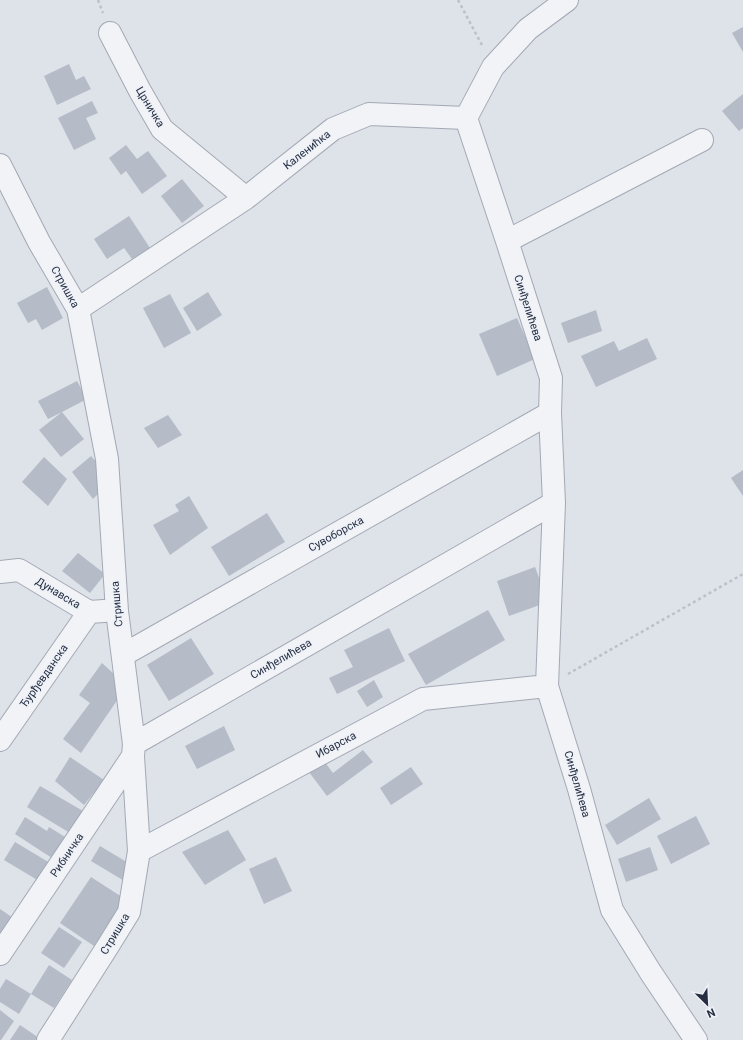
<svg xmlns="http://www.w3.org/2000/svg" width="743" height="1040" viewBox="0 0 743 1040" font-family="Roboto,sans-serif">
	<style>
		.building { fill: #b5bbc7 }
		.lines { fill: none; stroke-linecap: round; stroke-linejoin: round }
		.minor-casing { stroke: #a3a9b4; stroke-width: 24 }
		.path { stroke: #bcc0c8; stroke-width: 2.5; stroke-dasharray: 3 3; stroke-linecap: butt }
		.minor { stroke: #f1f3f7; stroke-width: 22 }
		.labels { text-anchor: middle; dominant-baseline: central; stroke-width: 3; stroke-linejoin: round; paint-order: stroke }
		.street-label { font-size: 11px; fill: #262f42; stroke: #eef1f7 }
	</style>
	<rect width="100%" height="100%" fill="#dee2e9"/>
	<path class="building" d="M743 27V52L732 33Z
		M69 64 76 80 84 76 91 89 57 105 44 76Z
		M743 94V128L739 131 722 111Z
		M92 101 98 113 86 118 96 139 74 150 58 118Z
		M126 145 137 159 148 151 167 176 142 194 126 171 121 175 109 158Z
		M182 179 204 206 182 223 161 196Z
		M129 216 150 248 132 259 124 248 107 259 94 239Z
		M47 287 63 318 42 330 36 319 28 323 17 303Z
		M208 292 222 315 197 331 183 308Z
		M170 294 191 333 164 348 143 308Z
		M596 310 602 331 568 343 561 323Z
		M517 318 535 359 497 376 479 334Z
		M647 338 657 359 596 387 581 356 614 341 619 351Z
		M77 381 87 399 62 412 84 439 61 457 39 430 62 412 48 419 38 401Z
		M168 415 182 435 158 448 144 428Z
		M91 456 112 480 93 499 72 472Z
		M44 457 67 479 48 506 22 482Z
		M743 470V496L731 478Z
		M189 496 208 528 170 555 153 525 179 511 175 505Z
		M267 513 285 542 229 576 211 547Z
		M78 553 105 574 90 593 62 571Z
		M535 567 548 602 509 616 497 581Z
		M488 610 505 640 426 685 408 654Z
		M389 628 405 661 337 694 329 678 353 667 344 650Z
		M191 638 214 674 169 701 147 665Z
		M102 663 127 686 81 753 63 739 90 703 79 695Z
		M374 680 383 697 367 707 357 691Z
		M224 726 235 750 197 769 185 746Z
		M363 750 373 762 327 796 309 772 324 761 333 773Z
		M70 757 104 780 84 805 55 781Z
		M411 767 423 784 391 805 380 788Z
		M40 786 83 811 70 833 27 807Z
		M649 798 661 819 617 845 605 825Z
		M696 816 710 844 671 864 657 836Z
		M25 817 47 831 49 827 65 837 52 858 15 834Z
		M228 830 246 860 205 885 182 852Z
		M15 842 50 863 39 881 4 860Z
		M100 846 135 867 126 882 91 861Z
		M650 847 658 870 626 882 618 859Z
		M276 857 292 891 264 904 249 869Z
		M91 877 125 899 94 946 60 923Z
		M0 909 16 920 0 935Z
		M59 927 82 942 64 968 41 953Z
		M49 965 72 980 54 1008 31 994Z
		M6 979 31 994 19 1014 0 1002V989Z
		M0 1010 14 1021 1 1040H0Z
		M20 1025 42 1040H10Z"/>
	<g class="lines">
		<g class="minor-casing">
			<path id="minor" d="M110 33 140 91 162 129 246 198
				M466 118 507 241 551 378 550 413 554 503 547 686 579 789 612 910 651 973 696 1040
				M466 118 493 67 528 29 567 0
				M0 165 39 242 78 309 107 459 117 611 134 744 133 756 139 851 129 912 108 946 48 1040
				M507 241 702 140
				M78 309 246 198 333 129 369 114 466 118
				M0 572 19 570 89 612 104 611
				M123 655 550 413
				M0 740 89 612
				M134 744 554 503
				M139 851 423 699 547 686
				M0 954 133 756"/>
		</g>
		<path class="path" d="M98 0 103 13
			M458 0 483 47
			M568 674 743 574"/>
		<use href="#minor" class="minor"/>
	</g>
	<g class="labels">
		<g class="street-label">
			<text transform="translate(150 107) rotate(59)">Црничка</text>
			<text transform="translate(307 150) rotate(-38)">Каленићка</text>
			<text transform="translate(65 287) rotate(61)">Стришка</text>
			<text transform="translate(528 308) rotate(72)">Синђелићева</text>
			<text transform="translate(336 534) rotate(-29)">Сувоборска</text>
			<text transform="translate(58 593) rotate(31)">Дунавска</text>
			<text transform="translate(117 604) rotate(-95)">Стришка</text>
			<text transform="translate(281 659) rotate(-30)">Синђелићева</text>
			<text transform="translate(44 676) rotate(-55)">Ђурђевданска</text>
			<text transform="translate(336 745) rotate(-28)">Ибарска</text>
			<text transform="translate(577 784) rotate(74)">Синђелићева</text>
			<text transform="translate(67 855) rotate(-56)">Рибничка</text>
			<text transform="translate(115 934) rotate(-59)">Стришка</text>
		</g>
	</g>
	<g transform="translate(707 1004) rotate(156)" stroke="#eef1f7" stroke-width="3" paint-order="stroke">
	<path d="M0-3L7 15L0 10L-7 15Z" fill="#262f42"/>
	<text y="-6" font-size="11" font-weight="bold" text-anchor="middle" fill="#262f42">N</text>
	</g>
</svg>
